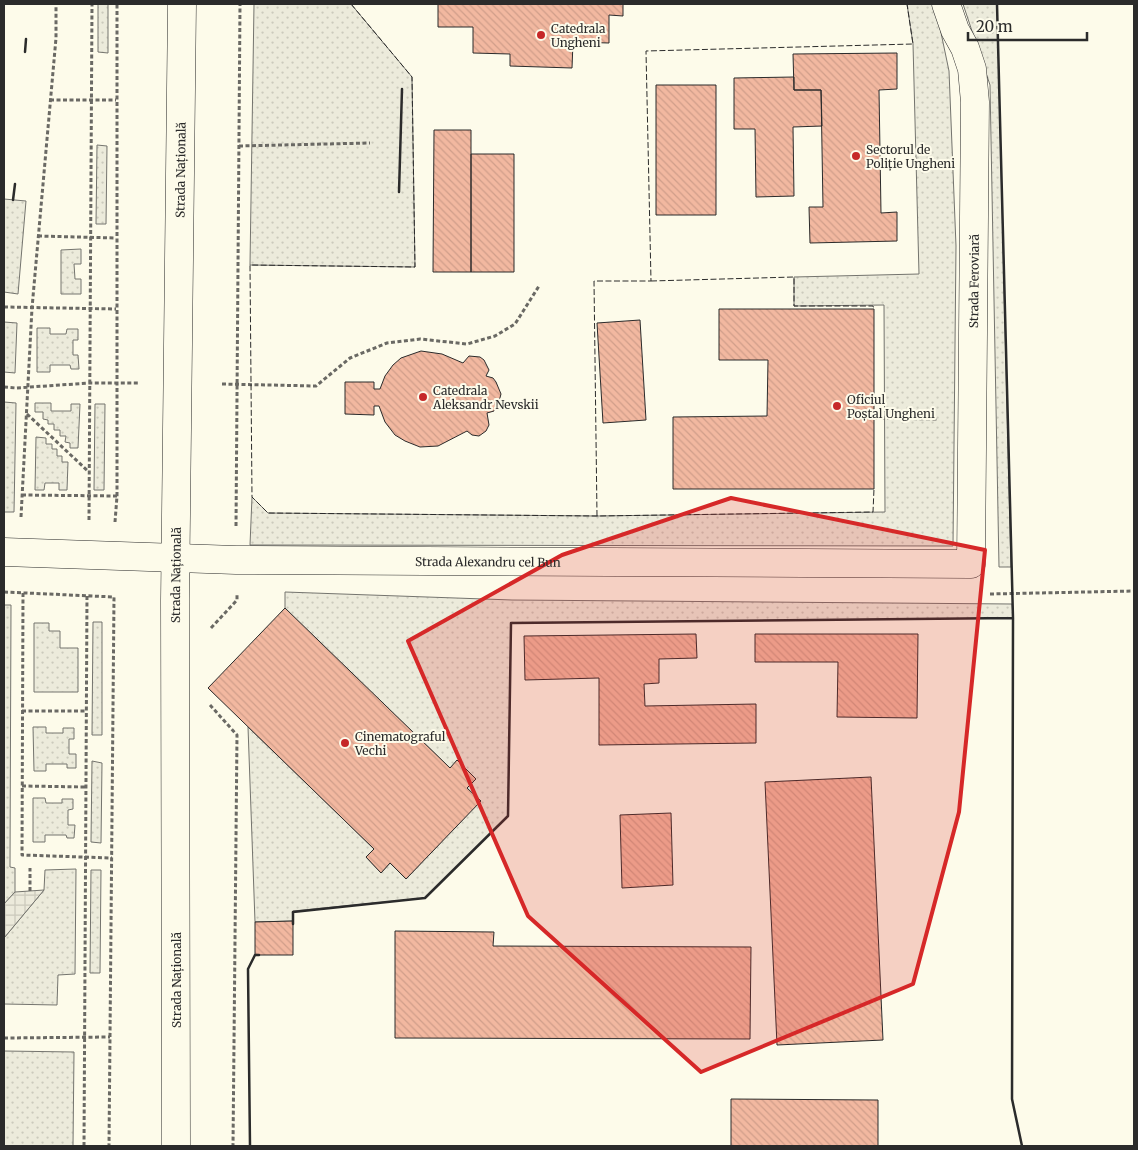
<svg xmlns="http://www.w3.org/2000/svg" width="1138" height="1150" viewBox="0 0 1138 1150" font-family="Merriweather,serif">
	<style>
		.grass { fill: url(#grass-dots); stroke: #74746e }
		.plaza { fill: url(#plaza-grid); stroke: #74746e }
		.building { fill: url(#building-back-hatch); stroke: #2b2b2b }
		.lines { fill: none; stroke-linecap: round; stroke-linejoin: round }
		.minor-casing { stroke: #2b2b2b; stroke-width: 29 }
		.tertiary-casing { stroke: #2b2b2b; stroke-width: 29 }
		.path { stroke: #6a6964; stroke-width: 3; stroke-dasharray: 4 2.5; stroke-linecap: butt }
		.minor { stroke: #fdfbea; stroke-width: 28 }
		.tertiary { stroke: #fdfbea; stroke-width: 28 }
		.fence { stroke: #2b2b2b; stroke-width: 1; stroke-dasharray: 6 2.5; stroke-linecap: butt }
		.wall { stroke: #2b2b2b; stroke-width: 2.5 }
		.marked { fill: #d62828; fill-opacity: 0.2; stroke: #d62828; stroke-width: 4; stroke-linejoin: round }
		.poi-dot { fill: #c62828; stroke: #fdfbea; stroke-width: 2 }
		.labels { text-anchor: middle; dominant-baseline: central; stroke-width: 4; stroke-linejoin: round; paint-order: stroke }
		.poi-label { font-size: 12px; fill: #2b2b2b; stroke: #fdfbea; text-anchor: start }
		.street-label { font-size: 12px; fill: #2b2b2b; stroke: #fdfbea }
	</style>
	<defs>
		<pattern id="grass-dots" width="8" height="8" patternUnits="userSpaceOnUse" patternTransform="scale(1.25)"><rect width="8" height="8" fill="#ecebdb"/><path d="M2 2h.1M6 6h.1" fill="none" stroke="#cbcabc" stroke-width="1.8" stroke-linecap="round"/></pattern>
		<pattern id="plaza-grid" width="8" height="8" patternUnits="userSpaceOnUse" patternTransform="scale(1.25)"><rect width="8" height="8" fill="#eceadb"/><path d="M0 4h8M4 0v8" fill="none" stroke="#cbc9bc"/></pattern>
		<pattern id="building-back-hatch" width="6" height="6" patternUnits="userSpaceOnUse" patternTransform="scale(1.25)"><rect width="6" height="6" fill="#f2b8a0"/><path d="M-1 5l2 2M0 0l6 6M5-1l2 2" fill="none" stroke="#d09e8a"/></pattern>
	</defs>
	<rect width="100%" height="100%" fill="#fdfbea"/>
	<path class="grass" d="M98 4H108V53L98 52Z
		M254 4H351L412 77 415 267 250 265Z
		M907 4H935L949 71 956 246 953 546 250 545 252 497 268 513 597 516 885 512 884 305 794 306V277L919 274 913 44Z
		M963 4H997L1011 567H999L990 85Z
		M97 145 107 146 106 224H96Z
		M4 199 26 201 18 294 4 292Z
		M81 249V264H74L75 279H81V294H61V250Z
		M4 322 17 323 15 373 4 372Z
		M37 328H50V334H66L67 329H78V340H73V355H78L79 369H71L70 365H50V372H37Z
		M4 402 16 403 14 512H4Z
		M35 403H51V411H71V404H80L78 448H70V443L65 442 66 436H60V430H54V424H48V420L43 419V412H35Z
		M95 404H105L104 490H94Z
		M36 437 46 438V444H52V449H57V456H62V462H68L67 490H59V483H45L44 490H35Z
		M285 592 512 600 1012 604 1013 618 511 623 508 816 425 898 293 911V921L255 922 248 727 374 849 366 857 381 873 390 863 406 879 480 801 467 788 476 779 457 761 450 768 285 609Z
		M4 605H11L10 867 15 868V892L4 904Z
		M93 622H102V735H92Z
		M34 623H49V631H60V648H78V692H34Z
		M33 727H46V733H63V728H74V739H69V754H76V768H67V764H46V771H34Z
		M92 761 102 763 101 843 91 842Z
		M33 798H45L46 803H62V799H73V809L68 810V825H75L74 838H67L66 835H45V842H33Z
		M76 869 75 974 58 975 57 1005 4 1004V938L44 890 45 870Z
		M91 870H101L100 973H90Z
		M4 1051 74 1052 73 1146H4Z"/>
	<path class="plaza" d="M44 890 4 938V904L15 892Z"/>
	<path class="building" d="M438 4H623V16L609 15V43L573 42 572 68 510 66V54L473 53V27H438Z
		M897 53V89L879 90 881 213 897 212V241L810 243 809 207H823L821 90H794L793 54Z
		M794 77V90H821L822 126 793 127 794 196 756 197 755 129H734V78Z
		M656 85H716V215H656Z
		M434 130H471V272H433Z
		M471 154H514V272H471Z
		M719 309H874V489H673V417L767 416 768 360H719Z
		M640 320 646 420 603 423 597 323Z
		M421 351 442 354 463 363 469 356 480 357 484 360 489 370 486 376 493 378 496 382 501 394 498 405 494 411 487 413 489 425 486 431 479 436 472 435 467 431 438 446 420 447 405 441 395 435 385 422 379 406H374V415L345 414V382H374V389H380L385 376 393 365 401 358Z
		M285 608 450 768 457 760 476 779 467 788 481 801 406 879 390 863 381 873 366 857 374 849 208 688Z
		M696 634 697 658 659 659V683L644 684 645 706 756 704V743L599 745V678L525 680 524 636Z
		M755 634H918L917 718 837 717 838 662H755Z
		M871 777 883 1040 777 1045 765 782Z
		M671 813 673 885 622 888 620 815Z
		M293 921V955H255V922Z
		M395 931 494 932 493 946 751 947 750 1039 395 1038Z
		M731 1099 878 1100V1146H731Z"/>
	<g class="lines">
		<g class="minor-casing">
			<g id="minor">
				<path id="s1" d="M4 552 236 560 971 564 975 102 972 69 965 48 955 30 946 4"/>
			</g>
		</g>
		<g class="tertiary-casing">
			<g id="tertiary">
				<path id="s2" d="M176 1146 175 600 182 4"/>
			</g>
		</g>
		<path class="path" d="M50 100H116
			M239 146 370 143
			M38 236 116 238
			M4 307 116 309
			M222 384 316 386 350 358 387 343 420 339 467 344 495 336 515 324 539 286
			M4 387 16 388 90 383H138
			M27 414 90 473
			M874 418 938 419
			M22 495 117 496
			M21 517 32 308 56 38V4
			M89 520 92 4
			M115 522 117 496V4
			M236 526 240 4
			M4 592 114 597 109 1146
			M23 593 22 855 112 858
			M990 594 1134 591
			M211 628 237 600V595
			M210 705 237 735 233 1146
			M22 711H87
			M22 786 86 787
			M30 891V868
			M4 1038 110 1037
			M84 1146 87 595"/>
		<use href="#minor" class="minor"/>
		<use href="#tertiary" class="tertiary"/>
		<path class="fence" d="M351 4 412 77 415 267 250 265 252 497 268 513 597 516 873 512 874 489
			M651 281 794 277V306H873L874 309
			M597 516 594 281H651L646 51 913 44 907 4"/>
		<path class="wall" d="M997 4 1013 618 1012 1099 1022 1146
			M25 52 26 39
			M399 192 402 89
			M13 200 15 184
			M293 924V912L425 898 508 816 511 623 1013 618
			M250 1146 248 969 255 955H259"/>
	</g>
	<path class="marked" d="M731 498 985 550 959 812 913 984 701 1072 528 916 408 641 562 555Z"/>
	<g class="poi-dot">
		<circle cx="541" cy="35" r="5"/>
		<circle cx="856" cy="156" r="5"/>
		<circle cx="423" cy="397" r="5"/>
		<circle cx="837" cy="406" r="5"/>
		<circle cx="345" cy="743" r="5"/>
	</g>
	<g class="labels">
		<g class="poi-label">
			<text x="551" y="28">Catedrala<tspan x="551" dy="14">Ungheni</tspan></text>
			<text x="866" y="149">Sectorul de<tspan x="866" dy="14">Poliție Ungheni</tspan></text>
			<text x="433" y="390">Catedrala<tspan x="433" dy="14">Aleksandr Nevskii</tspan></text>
			<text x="847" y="399">Oficiul<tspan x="847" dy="14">Poștal Ungheni</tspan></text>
			<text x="355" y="736">Cinematograful<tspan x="355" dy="14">Vechi</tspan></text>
		</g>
		<g class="street-label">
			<text stroke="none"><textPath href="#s2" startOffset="976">Strada Națională</textPath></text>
			<text stroke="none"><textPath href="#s1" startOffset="1250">Strada Feroviară</textPath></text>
			<text stroke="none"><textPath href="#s1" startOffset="484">Strada Alexandru cel Bun</textPath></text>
			<text stroke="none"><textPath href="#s2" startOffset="571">Strada Națională</textPath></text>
			<text transform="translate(176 980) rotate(-90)">Strada Națională</text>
		</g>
	</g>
	<rect width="1138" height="1150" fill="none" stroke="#2b2b2b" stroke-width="10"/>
	<path d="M968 32v8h119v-8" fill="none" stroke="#2b2b2b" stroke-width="2.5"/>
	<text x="976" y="32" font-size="15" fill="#2b2b2b" stroke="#fdfbea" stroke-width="4" paint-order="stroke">20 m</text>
</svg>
